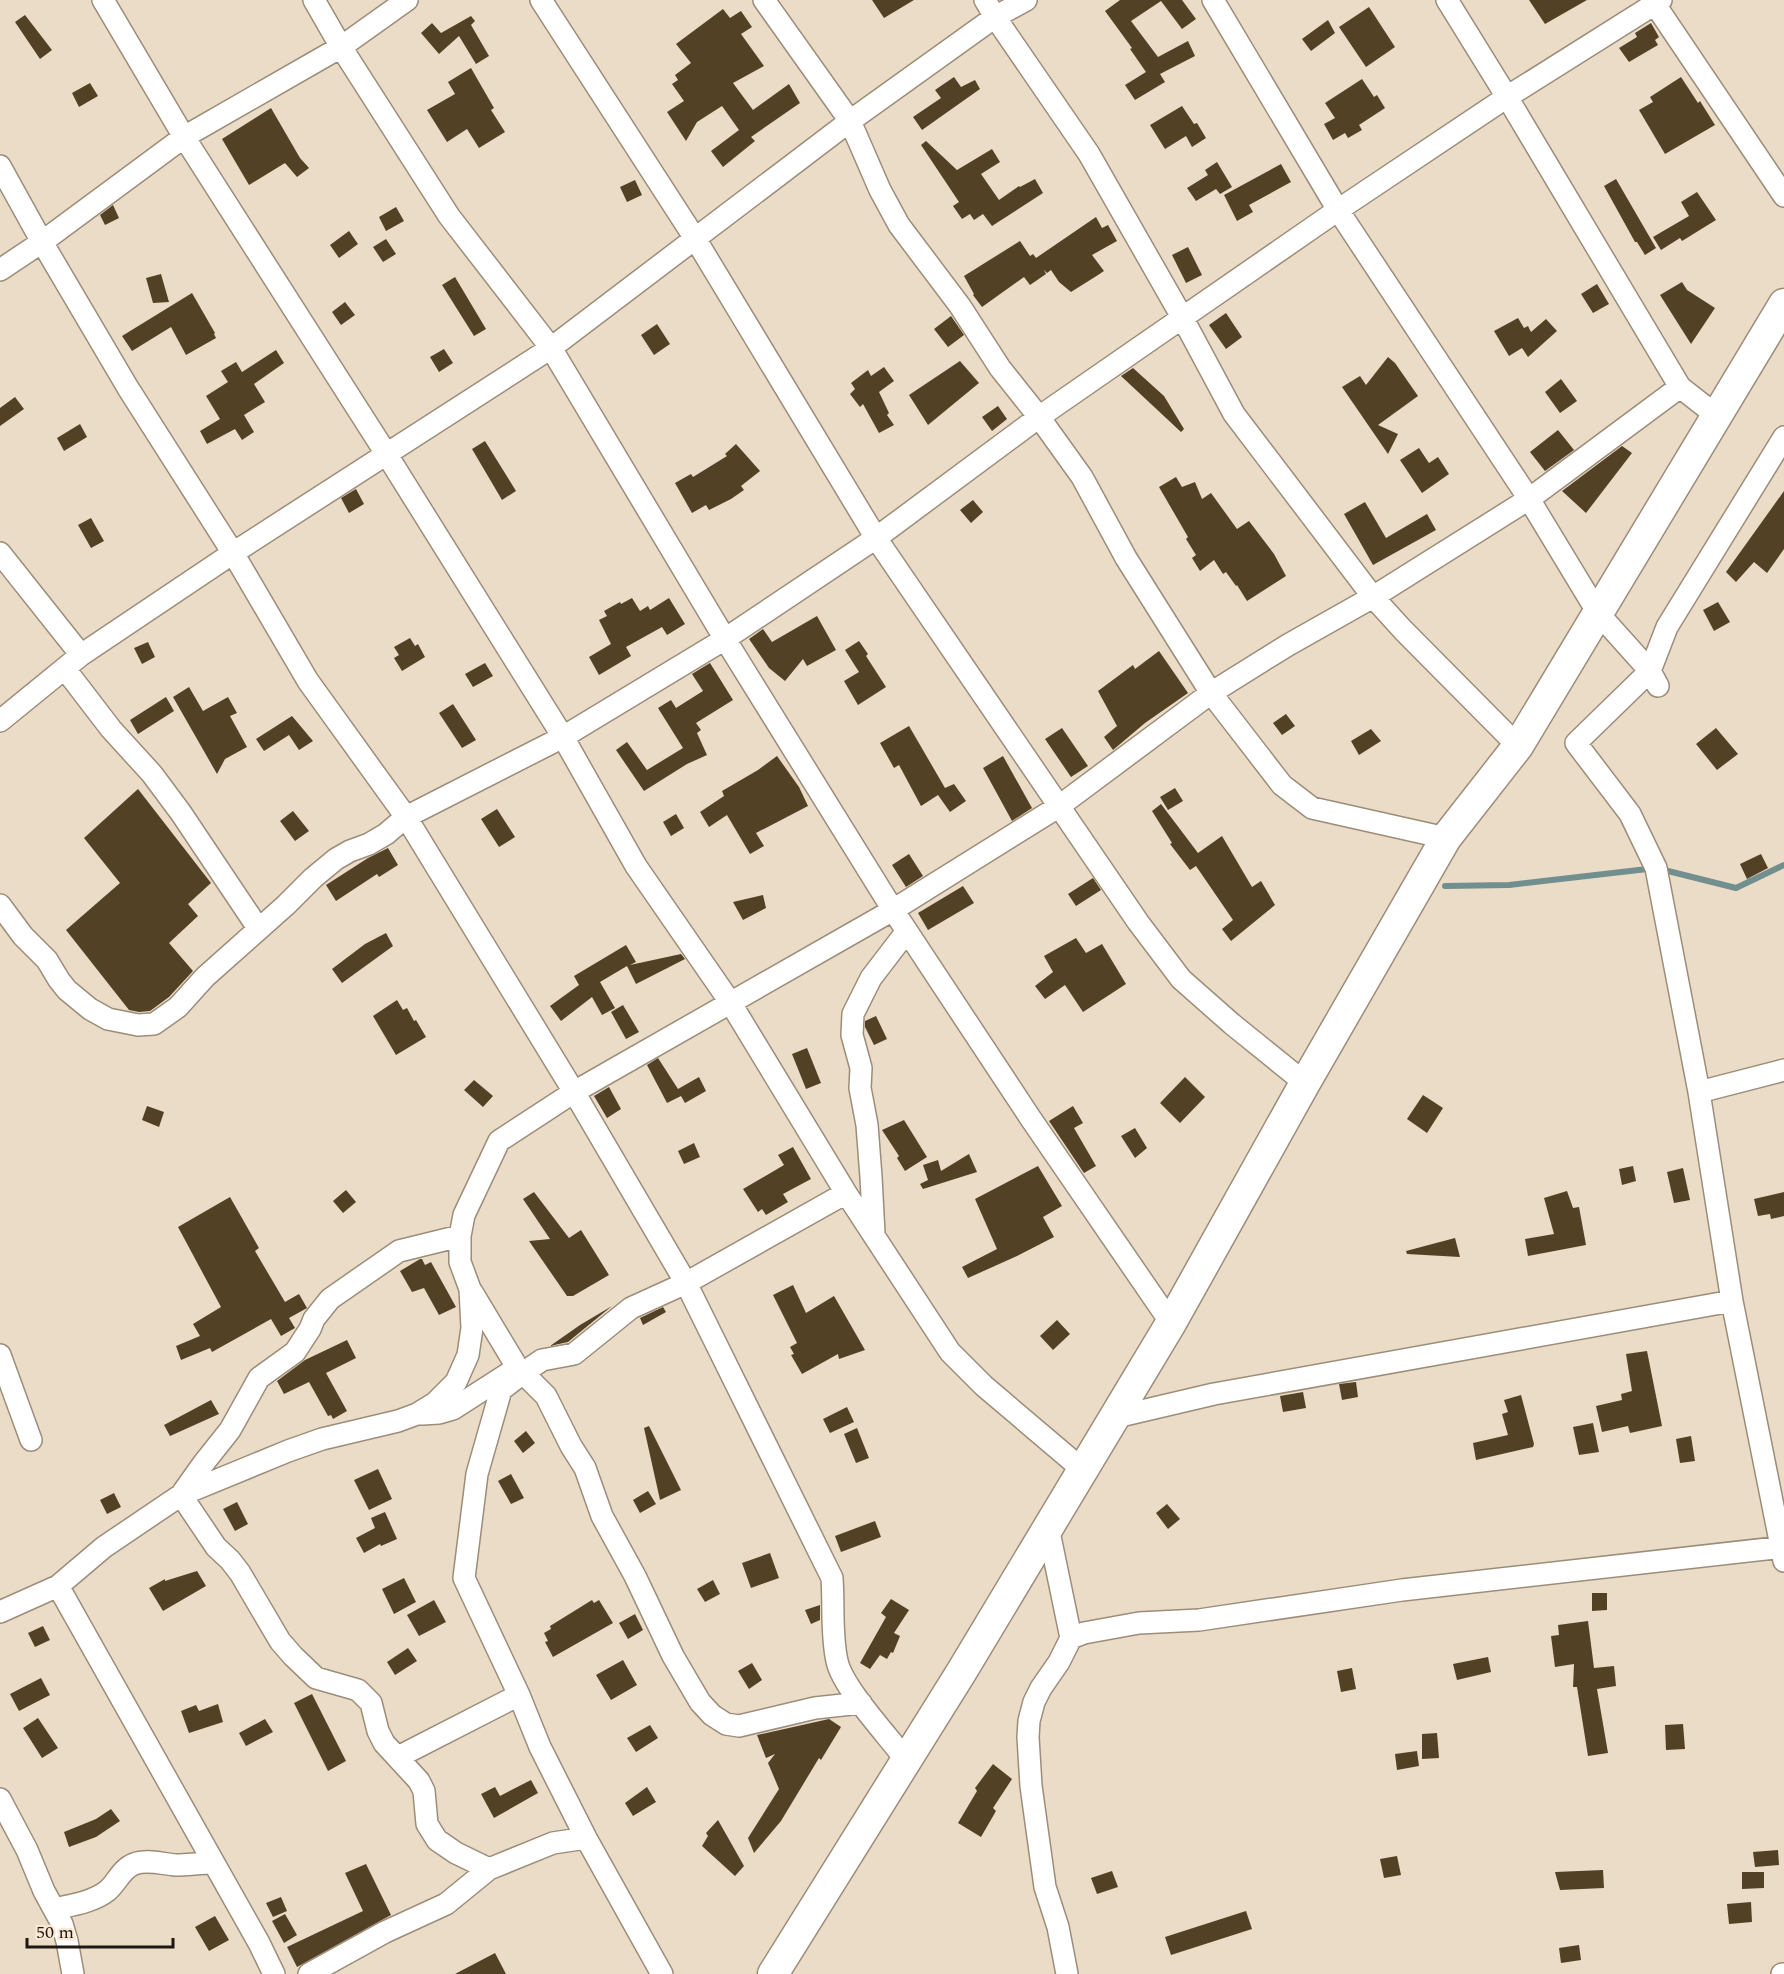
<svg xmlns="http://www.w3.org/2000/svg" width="1784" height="1974" viewBox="0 0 1784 1974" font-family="Spectral,serif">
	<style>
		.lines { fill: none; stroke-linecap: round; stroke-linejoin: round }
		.stream { stroke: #718f8f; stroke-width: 6 }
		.building { fill: #534126 }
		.minor-casing { stroke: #9c8d7a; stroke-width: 24 }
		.secondary-casing { stroke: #9c8d7a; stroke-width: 33 }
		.minor { stroke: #fff; stroke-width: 21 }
		.secondary { stroke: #fff; stroke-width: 30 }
	</style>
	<rect width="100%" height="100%" fill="#ebdcc7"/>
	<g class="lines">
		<path class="stream" d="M1445 886 1509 885 1656 868 1736 888 1784 865"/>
	</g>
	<path class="building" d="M872 0H914L884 18Z
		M1120 0H1182L1196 19 1182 29 1161 1 1131 21 1158 57 1188 41 1195 56 1160 74 1165 82 1135 100 1125 85 1146 72 1130 49 1132 48 1105 11Z
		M1529 0H1587L1545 24Z
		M1369 7 1395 47 1366 67 1339 27Z
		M723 9 730 18 741 11 752 27 741 34 764 66 733 83 753 110 789 84 800 103 751 137 755 141 723 167 711 151 739 130 722 106 697 122 686 141 667 112 684 101 672 84 678 80 675 75 691 63 676 44Z
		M25 15 52 50 40 59 15 22Z
		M471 16 475 21 471 25 489 56 476 64 459 36 439 54 421 33 432 23 441 33Z
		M1328 20 1335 33 1311 51 1302 39Z
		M1651 23 1659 37 1655 40 1658 45 1629 62 1619 48 1637 37 1635 33Z
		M471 68 494 108 491 110 505 132 479 148 467 129 447 142 427 110 455 94 448 82Z
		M954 77 961 87 975 80 980 89 922 130 913 117 941 98 935 90Z
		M1681 77 1698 103 1700 101 1715 125 1665 154 1639 110 1653 102 1650 97Z
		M1362 79 1374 97 1377 95 1385 108 1359 125 1362 130 1348 138 1345 133 1333 140 1324 124 1335 118 1325 103Z
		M90 83 98 96 79 107 72 93Z
		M1182 106 1194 124 1197 123 1206 138 1192 147 1186 136 1165 149 1150 125Z
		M271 108 300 158 309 168 297 177 285 163 249 185 222 139Z
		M926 141 957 170 992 149 1000 162 981 174 999 200 1019 186 1020 187 1035 179 1043 193 992 226 983 214 974 220 970 214 962 219 953 206 959 202 921 145Z
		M1217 162 1232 187 1220 194 1216 189 1196 201 1187 188 1208 175 1205 170Z
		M1281 164 1291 182 1249 205 1253 212 1237 221 1224 195Z
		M1616 179 1656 248 1645 255 1637 242H1635L1604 186Z
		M635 180 642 195 627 202 620 187Z
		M1697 192 1716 220 1682 241 1680 238 1661 250 1653 237 1689 216 1681 202Z
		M113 205 119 218 105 225 100 215Z
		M396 207 404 221 386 231 379 217Z
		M1096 217 1102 228 1108 225 1117 241 1092 255 1104 271 1098 275 1071 292 1059 282 1051 270 1047 273 1044 270 1046 274 1030 285 1024 277 982 307 973 295 974 294 964 276 1020 241 1030 256 1033 254 1036 258Z
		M349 231 358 244 339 258 330 245Z
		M386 239 396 254 383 262 373 247Z
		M1188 247 1202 275 1186 283 1172 255Z
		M161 274 169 302 153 303 146 278Z
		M455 277 486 329 474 336 442 285Z
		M1682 282 1687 290 1715 308 1691 344 1660 295Z
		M1597 284 1609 304 1593 313 1581 294Z
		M192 293 215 333 214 334 216 338 186 355 171 327 132 351 122 336Z
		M345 302 355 315 341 325 332 312Z
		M1226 313 1242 337 1226 349 1209 325Z
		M951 316 964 335 948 347 934 329Z
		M1518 318 1524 328 1528 326 1531 332 1546 319 1557 331 1528 357 1522 348 1509 356 1494 331Z
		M657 324 670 344 654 355 641 335Z
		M444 349 453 363 439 372 430 357Z
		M276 350 284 363 254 384 265 402 244 415 254 432 242 440 235 429 207 444 200 431 220 419 206 396 228 382 221 371 236 362 242 372Z
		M1388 357 1395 363 1418 396 1378 425 1398 434 1388 454 1342 387 1360 376 1366 385Z
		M960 361 979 383 928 425 909 395Z
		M884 367 894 381 879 392 889 413 887 415 894 425 879 433 863 404 860 407 850 394 855 389 851 383 868 370 871 376Z
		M1133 368 1164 396 1184 429 1181 432 1121 376Z
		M1561 379 1577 401 1560 413 1545 392Z
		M15 397 24 409 0 426V408Z
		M998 406 1007 419 992 431 982 417Z
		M80 424 87 437 64 451 57 438Z
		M1558 430 1574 450 1545 471 1530 452Z
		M485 441 516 491 502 500 472 449Z
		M736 444 760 471 741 486 744 490 731 499 709 510 706 505 692 513 675 483 691 474 693 477 727 456 725 454Z
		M1622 446 1632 453 1586 513 1562 491Z
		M1419 448 1429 463 1438 457 1449 474 1422 493 1400 460Z
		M1176 477 1182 487 1195 482 1202 499 1211 493 1237 529 1249 521 1274 554 1286 576 1247 601 1237 585 1236 586 1226 572 1223 574 1214 560 1200 571 1192 558 1196 555 1186 539 1188 537 1159 487Z
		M356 489 364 504 349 513 341 498Z
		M1784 491V549L1767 573 1754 562 1736 582 1726 572Z
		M973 500 983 512 971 523 960 510Z
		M1365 502 1386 538 1427 514 1436 530 1373 565 1344 514Z
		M91 518 104 541 91 548 78 525Z
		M632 598 640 611 648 606 650 610 669 598 685 624 667 635 662 627 626 647 631 656 599 675 589 657 611 644 599 620 607 616 604 611 620 602 621 604Z
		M1718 602 1730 622 1714 631 1703 610Z
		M817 616 836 650 807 666 803 659 785 681 769 668 749 639 763 629 772 642Z
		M410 638 415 646 418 644 425 657 402 671 394 658 399 655 394 647Z
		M859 641 868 654 866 656 886 687 858 705 844 681 859 672 845 650Z
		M148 642 155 657 142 664 134 648Z
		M1159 651 1188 693 1145 723 1113 750 1104 737 1117 726 1098 691 1133 665 1135 669Z
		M485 663 493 676 473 687 465 674Z
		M710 663 733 700 696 723 701 730 697 733 707 755 687 764 644 791 616 750 627 742 647 770 683 748 658 708 671 700 676 708 703 691 692 674Z
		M189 687 203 711 228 697 237 713 230 716 247 747 225 759 217 774 173 697Z
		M166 697 174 711 138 734 130 720Z
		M453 704 476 740 462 748 439 713Z
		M1286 714 1295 726 1282 735 1273 723Z
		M292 716 313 741 299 750 289 735 264 751 256 739Z
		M909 726 945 788 954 784 966 801 950 812 938 795 921 806 899 765 894 768 880 743Z
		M1062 728 1088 766 1071 777 1045 739Z
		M1716 728 1738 754 1717 770 1696 744Z
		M1371 729 1381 741 1359 755 1351 741Z
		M777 756 799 787 808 806 756 833 764 846 750 854 727 815 709 827 700 812 724 796 722 791 758 770Z
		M1003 756 1032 808 1012 821 983 768Z
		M1175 788 1183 801 1168 810 1160 797Z
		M138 789 211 883 188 904 198 916 169 943 193 971 169 997 150 1011 139 1012 129 1010 66 930 120 883 84 838Z
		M1161 804 1198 853 1222 836 1252 887 1261 881 1275 905 1231 941 1222 929 1233 920 1196 866 1190 870 1170 844 1172 843 1152 811Z
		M497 809 515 837 499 847 481 819Z
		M293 811 309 831 295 841 280 821Z
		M676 814 684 828 671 836 663 822Z
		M388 848 398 865 379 877 377 874 336 901 326 885 368 858Z
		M909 854 923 876 906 887 892 865Z
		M1761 854 1768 868 1747 879 1740 864Z
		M1093 878 1101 890 1076 906 1068 894Z
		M963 886 974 903 928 930 918 913Z
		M763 895 766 908 743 920 733 902Z
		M386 933 393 946 342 983 332 969 365 944Z
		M1076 938 1086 953 1102 944 1126 984 1083 1012 1065 985 1045 999 1035 986 1053 972 1044 956Z
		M626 945 636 962 630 965 681 954 685 959 636 984 627 966 600 982 615 1008 602 1015 592 997 561 1021 550 1006 579 985 574 976Z
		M397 1000 403 1010 407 1008 414 1021 416 1020 426 1037 396 1055 373 1016Z
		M623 1005 639 1032 626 1039 611 1012Z
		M876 1016 887 1039 874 1045 865 1027V1021Z
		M807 1048 821 1083 806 1089 792 1054Z
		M658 1058 678 1089 699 1077 706 1091 685 1103 681 1096 667 1103 647 1065Z
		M1185 1077 1205 1097 1180 1123 1160 1103Z
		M474 1080 493 1096 483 1107 464 1090Z
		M609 1087 621 1109 607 1118 594 1096Z
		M1423 1095 1443 1108 1427 1133 1407 1119Z
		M147 1106 164 1112 159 1127 142 1120Z
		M1073 1106 1083 1123 1074 1128 1096 1166 1084 1173 1049 1121Z
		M904 1120 927 1157 905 1171 897 1158 899 1156 882 1130Z
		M1135 1128 1147 1148 1135 1158 1121 1136Z
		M694 1143 700 1157 684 1164 678 1151Z
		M793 1147 811 1179 783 1194 788 1202 766 1215 762 1209 758 1212 743 1189 784 1165 778 1155Z
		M969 1154 977 1172 923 1189 920 1184 928 1180 923 1165 938 1160 941 1171Z
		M1038 1166 1062 1206 1043 1217 1054 1237 1017 1256 968 1278 962 1267 997 1249 975 1199Z
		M1633 1166 1636 1181 1622 1185 1619 1169Z
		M1683 1168 1690 1200 1674 1203 1667 1172Z
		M346 1190 356 1202 343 1213 333 1201Z
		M1567 1191 1573 1208 1579 1207 1586 1245 1528 1256 1525 1239 1554 1234 1544 1198Z
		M534 1192 569 1238 581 1230 609 1275 573 1296H567L529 1241 550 1239 523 1199Z
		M1784 1192V1216L1771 1219 1770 1214 1758 1216 1754 1199Z
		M230 1197 259 1248 255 1251 285 1302 299 1294 307 1308 289 1318 295 1328 281 1336 271 1319 212 1352 210 1348 181 1360 176 1346 200 1336 193 1324 221 1307 178 1227Z
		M1455 1238 1460 1257 1407 1254 1406 1251Z
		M420 1259H422L425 1265 431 1262 456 1307 439 1315 424 1288 412 1292 400 1271Z
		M793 1285 806 1313 834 1296 865 1350 839 1359 838 1354 802 1374 791 1355 794 1354 790 1347 797 1343 773 1295Z
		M612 1306 568 1342 550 1346 580 1325Z
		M663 1307 666 1312 643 1325 640 1318Z
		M1057 1320 1070 1334 1053 1350 1040 1336Z
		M347 1340 356 1358 326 1373 347 1411 333 1419 331 1415 328 1416 309 1382 284 1394 277 1381 305 1360Z
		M1647 1351 1662 1426 1630 1433 1628 1426 1602 1432 1596 1406 1622 1400 1621 1394 1632 1391 1626 1354Z
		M1356 1382 1358 1397 1342 1400 1339 1384Z
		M1303 1392 1306 1408 1283 1412 1280 1396Z
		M1521 1395 1534 1444 1533 1447 1476 1460 1473 1443 1508 1435 1502 1414 1508 1412 1504 1400Z
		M211 1400 219 1414 170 1436 164 1425Z
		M847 1407 854 1422 830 1433 823 1419Z
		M1593 1423 1599 1452 1579 1455 1573 1427Z
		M649 1426 681 1490 660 1500 644 1428Z
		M857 1428 869 1458 856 1463 844 1434Z
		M526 1431 535 1443 523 1453 514 1441Z
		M1691 1436 1695 1461 1680 1463 1676 1439Z
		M378 1469 392 1499 369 1510 354 1480Z
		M511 1474 524 1498 511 1504 498 1481Z
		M648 1491 656 1504 640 1513 633 1500Z
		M114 1493 121 1507 107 1514 100 1500Z
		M237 1502 248 1524 235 1531 223 1509Z
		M1167 1504 1180 1519 1168 1529 1156 1513Z
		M385 1512 397 1539 381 1546 380 1544 364 1553 356 1538 375 1528 371 1518Z
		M875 1521 881 1537 841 1552 835 1536Z
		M770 1553 779 1578 751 1588 742 1563Z
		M197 1571 206 1586 163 1611 149 1588 165 1579V1581Z
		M404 1578 416 1602 394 1614 382 1589Z
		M713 1580 720 1594 705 1602 697 1589Z
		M1592 1593H1607V1610L1592 1611Z
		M891 1599 909 1610 894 1633 900 1636 893 1653 891 1652 887 1659 880 1655 870 1669 860 1663 886 1617 881 1613Z
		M434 1600 446 1622 419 1636 407 1615Z
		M592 1600 594 1603 599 1600 613 1623 553 1657 545 1642 548 1641 544 1633 551 1629 550 1626Z
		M820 1605V1620L811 1624 805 1610Z
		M635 1614 643 1630 628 1639 619 1623Z
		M1588 1621 1594 1668 1614 1666 1616 1686 1597 1689 1608 1753 1588 1756 1577 1687H1573L1574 1664 1555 1667 1551 1636 1559 1635 1558 1625Z
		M43 1626 50 1640 35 1647 28 1633Z
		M408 1648 417 1661 395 1675 387 1662Z
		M1488 1657 1491 1672 1457 1680 1453 1664Z
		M623 1660 637 1685 611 1700 596 1675Z
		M752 1663 762 1680 749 1689 738 1671Z
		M1352 1668 1356 1689 1341 1692 1337 1671Z
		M41 1678 50 1695 19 1711 10 1694Z
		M312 1694 346 1761 328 1771 294 1703Z
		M218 1704 223 1722 189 1733 181 1711 196 1705 199 1711Z
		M38 1718 58 1748 42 1758 23 1728Z
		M265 1719 273 1732 246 1746 239 1733Z
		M829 1719 841 1727 821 1760 819 1758 781 1821 754 1853 748 1838 779 1789 768 1763 775 1754 766 1758 757 1735Z
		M1683 1724 1685 1749 1666 1750 1665 1725Z
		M650 1725 658 1738 636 1752 627 1738Z
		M1437 1733 1439 1758 1422 1759V1734Z
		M1417 1751 1419 1766 1397 1770 1395 1754Z
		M993 1764 1012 1779 993 1808 996 1811 981 1837 958 1823 977 1791 975 1788Z
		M531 1780 538 1793 494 1818 481 1794 495 1787 500 1796Z
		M647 1787 656 1802 633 1816 625 1803Z
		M111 1809 120 1821 96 1837 69 1847 64 1832 96 1819Z
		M718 1820 744 1866 735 1876 702 1846 708 1836 706 1833Z
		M1778 1850 1779 1865 1755 1867 1753 1852Z
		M1397 1856 1401 1875 1384 1878 1380 1859Z
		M366 1864 391 1915 297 1967 287 1947 363 1911 345 1873Z
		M1603 1870 1604 1888 1560 1890 1555 1872Z
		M1112 1871 1118 1887 1097 1894 1091 1878Z
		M1742 1872H1764V1888L1742 1889Z
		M281 1897 287 1911 273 1917 266 1903Z
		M1751 1902 1752 1922 1729 1924 1727 1904Z
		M1246 1911 1252 1929 1171 1955 1165 1937Z
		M285 1914 297 1935 284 1943 272 1921Z
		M215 1916 229 1940 209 1951 195 1927Z
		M1579 1945 1581 1960 1561 1963 1559 1948Z
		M495 1953 506 1974H455Z"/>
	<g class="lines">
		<g class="minor-casing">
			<path id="minor" d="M103 0 184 137 387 455 563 737 636 866 730 1002 846 1193 950 1352 984 1386 1083 1470
				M314 0 341 47 449 216 551 348 725 639 893 910 1031 1119 1171 1323
				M541 0 696 240 876 538 1138 922 1181 979 1232 1024 1305 1083
				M764 0 850 121 880 190 899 225 960 306 1000 368 1039 417 1082 477 1126 558 1211 693 1282 785 1312 808 1446 838
				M985 0 995 17 1089 154 1182 317 1234 414 1373 597 1403 630 1518 746
				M1213 0 1338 210 1529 499 1598 613 1650 671 1658 686
				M1447 0 1507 97 1680 387 1717 416
				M1652 0 1784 196
				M0 166 42 242 128 388 233 553 308 681 406 817 386 834 369 844 350 851 336 859 313 878 286 905 205 977 178 1007 154 1024 138 1025 108 1019 90 1009 67 990 59 980 47 960 23 936 0 905
				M0 270 42 242 184 137 341 47 407 0
				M1784 437 1667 627 1650 671 1576 743 1630 814 1656 868 1699 1092 1732 1301 1784 1561
				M0 553 81 655
				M65 669 111 729 152 774 181 813 258 928
				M0 721 81 655 233 553 551 348 850 121 995 17 1026 0
				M1699 1092 1784 1070
				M874 1234 871 1177 867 1125 860 1088 861 1068 852 1035 853 1014 871 978 907 931
				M460 1236 399 1251 330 1299 314 1319 310 1329 295 1352 259 1378 230 1430 203 1464 181 1495 216 1547 230 1560 240 1573 280 1641 293 1656 316 1678 358 1690 371 1703 378 1731 384 1743 419 1781 424 1791 427 1824 437 1840 456 1853 489 1869
				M472 1292 517 1367 546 1396 571 1446 585 1468 602 1516 635 1576 673 1656 700 1702 712 1715 726 1724 739 1726 815 1708 861 1703
				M0 1355 31 1440
				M422 1414 439 1413 453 1409 509 1373
				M1116 1417 1214 1394 1732 1301
				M1048 1527 1071 1638 1059 1662 1041 1688 1034 1702 1029 1721 1028 1737 1031 1786 1045 1887 1058 1927 1067 1974
				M0 1612 58 1586
				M1071 1638 1084 1633 1139 1623 1199 1620 1402 1590 1784 1547
				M398 1757 519 1695
				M906 1760C889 1737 842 1687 837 1661 831 1635 834 1605 832 1578L686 1283 574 1092 406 817 563 737 725 639 876 538 1039 417 1338 210 1507 97 1661 0
				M0 1799 27 1850 44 1891 62 1924 67 1941 73 1974
				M54 1909C72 1905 93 1902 107 1891 117 1883 121 1869 134 1864 147 1859 162 1864 176 1865 188 1865 201 1863 214 1863
				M274 1974 259 1943 58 1586 104 1547 181 1495 288 1451 322 1439 398 1421 417 1414 435 1403 456 1382 468 1355 472 1328 470 1289 460 1262V1236L464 1215 499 1141 574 1092 893 910 1058 807 1211 693 1288 645 1373 597 1529 499 1680 387
				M309 1974 385 1932 446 1904 489 1869 553 1843 586 1838
				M662 1974 586 1838 540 1747 519 1695 464 1578 477 1474 501 1390 523 1373 542 1360 574 1354 631 1308 686 1283 846 1193
				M1782 1974H1784"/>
		</g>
		<g class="secondary-casing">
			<path id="secondary" d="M773 1974 962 1671 1171 1323 1305 1083 1446 838 1518 746 1784 304"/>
		</g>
		<use href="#minor" class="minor"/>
		<use href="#secondary" class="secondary"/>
	</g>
	<path d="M27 1938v9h146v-9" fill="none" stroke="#1f1912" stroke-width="3"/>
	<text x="36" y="1938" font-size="18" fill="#1f1912" stroke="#f9e9d4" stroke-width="4.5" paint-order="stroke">50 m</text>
</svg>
